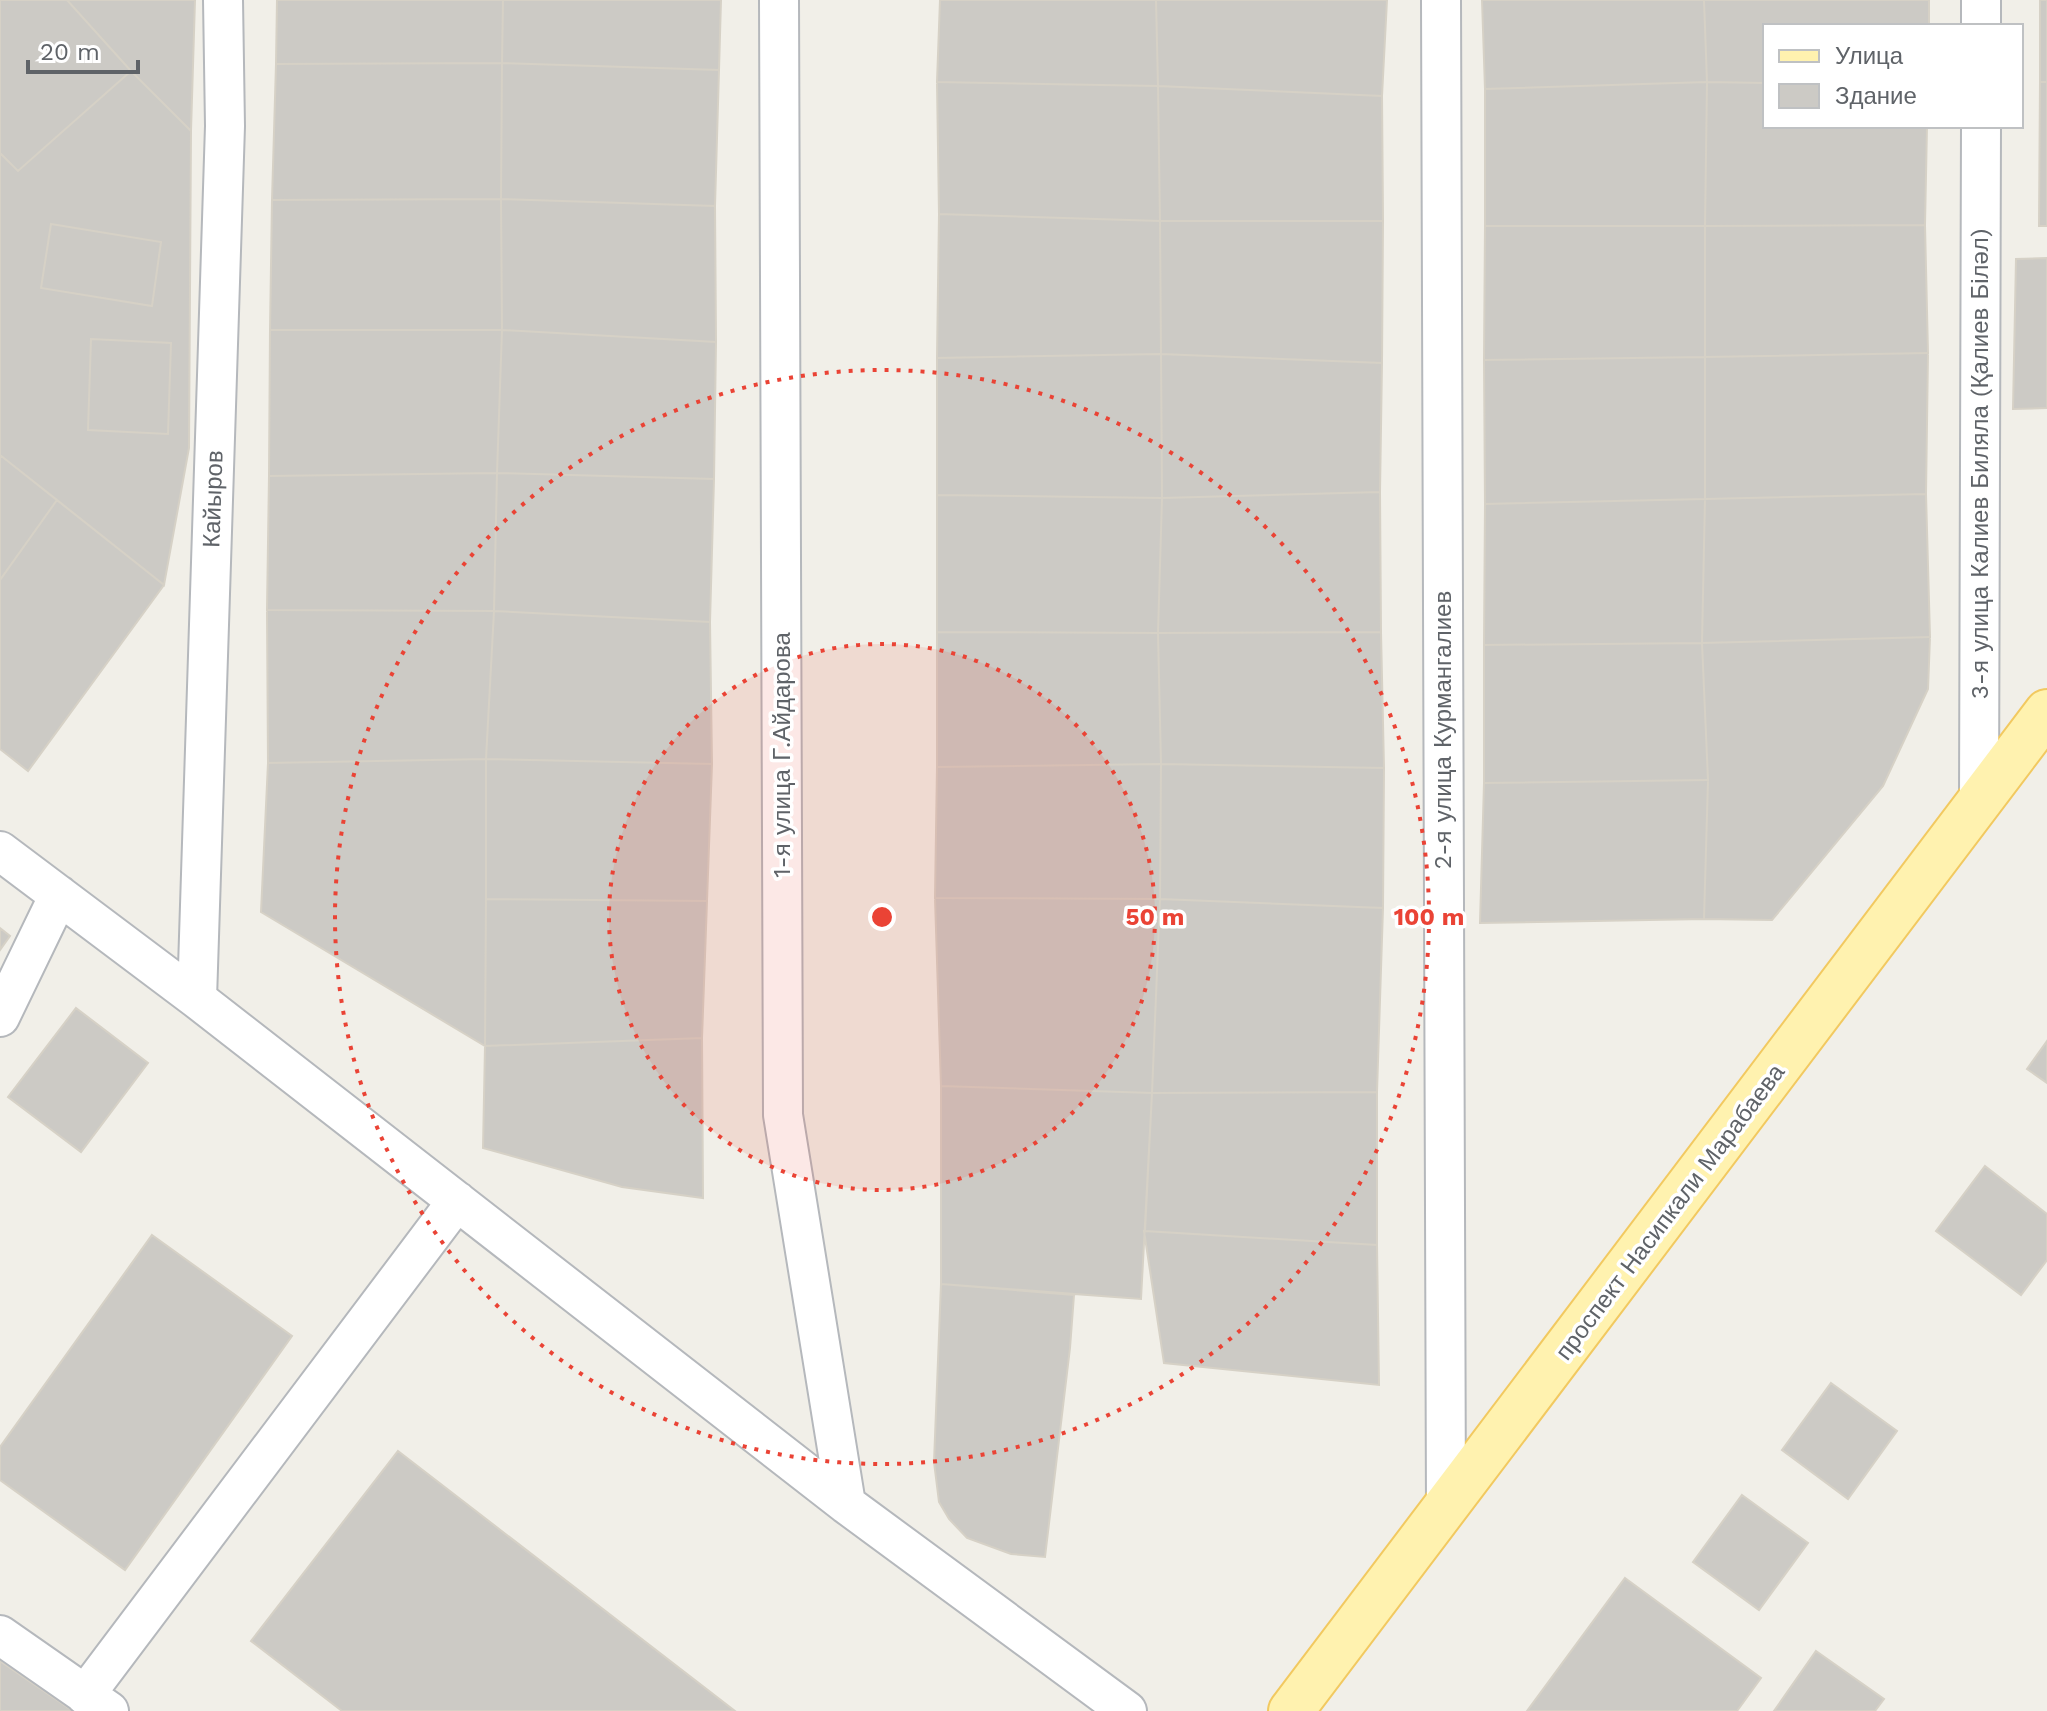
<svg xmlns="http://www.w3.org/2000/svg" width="2047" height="1711" viewBox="0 0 2047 1711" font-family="'Work Sans',sans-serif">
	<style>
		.building { fill: #cccac5; stroke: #d6d1c6; stroke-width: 2 }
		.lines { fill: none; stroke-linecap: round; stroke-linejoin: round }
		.minor-casing { stroke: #b5b8bc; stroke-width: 42 }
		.major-casing { stroke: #f2c960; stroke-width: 48 }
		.minor { stroke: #fff; stroke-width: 38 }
		.major { stroke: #fff2af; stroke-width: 44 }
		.ring { fill: none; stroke: #ea4335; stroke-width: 4; stroke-dasharray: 4 8 }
		.labels { text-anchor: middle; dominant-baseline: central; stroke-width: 7; stroke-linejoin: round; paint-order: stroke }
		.street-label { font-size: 24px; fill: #5f6368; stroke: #fff }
		.centre { fill: #ea4335; stroke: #fff; stroke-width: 4 }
		.ring-label { font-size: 24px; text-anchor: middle; font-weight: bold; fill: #ea4335; stroke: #fff; stroke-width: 7; stroke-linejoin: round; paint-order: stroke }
	</style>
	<rect width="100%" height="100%" fill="#f1efe8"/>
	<path class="building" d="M0 0H67L131 71 18 171 0 153Z
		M67 0H195L191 131 131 71Z
		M277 0H503L502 63 276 64Z
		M503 0H721L719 70 502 63Z
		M940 0H1156L1158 86 937 82Z
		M1156 0H1387L1382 96 1158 86Z
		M1482 0H1704L1707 82 1485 89Z
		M1704 0H1929V26H1765V83L1707 82Z
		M2040 0H2047V82H2040Z
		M502 63 501 199 272 200 276 64Z
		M502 63 719 70 715 206 501 199Z
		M131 71 191 131 189 448 164 585 0 455V153L18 171Z
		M937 82 1158 86 1160 221 939 214Z
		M1707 82 1765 83V126H1927L1925 225 1705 226Z
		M1707 82 1705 226H1485V89Z
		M2040 82H2047V226H2039Z
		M1158 86 1382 96 1383 221H1160Z
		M501 199 502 330H270L272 200Z
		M501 199 715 206 716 342 502 330Z
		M939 214 1160 221 1161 354 937 358Z
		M1160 221H1383L1382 363 1161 354Z
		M51 224 161 242 152 306 41 288Z
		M1925 225 1928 353 1705 357V226Z
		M1485 226H1705V357L1484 360Z
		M2047 258V408L2013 409 2016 259Z
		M270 330H502L497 473 269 476Z
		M502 330 716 342 714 479 497 473Z
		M91 339 171 343 168 434 88 430Z
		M1928 353 1926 494 1705 499V357Z
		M1161 354 1162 498 937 495V358Z
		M1161 354 1382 363 1380 492 1162 498Z
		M1705 357V499L1485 504 1484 360Z
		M0 455 57 500 0 580Z
		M497 473 494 611 267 610 269 476Z
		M497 473 714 479 710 622 494 611Z
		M1380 492 1381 632 1158 633 1162 498Z
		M1926 494 1930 637 1702 643 1705 499Z
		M937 495 1162 498 1158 633 937 632Z
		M1705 499 1702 643 1484 645 1485 504Z
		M57 500 164 585 28 771 0 749V580Z
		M267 610 494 611 486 759 268 763Z
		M494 611 710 622 712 764 486 759Z
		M937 632 1158 633 1161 764 937 767Z
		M1381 632 1384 768 1161 764 1158 633Z
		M1930 637 1928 689 1883 786 1772 920 1704 919 1708 780 1702 643Z
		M1702 643 1708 780 1484 783V645Z
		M486 759V899L485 1046 261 912 268 763Z
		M486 759 712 764 707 901 486 899Z
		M1161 764 1160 899 935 898 937 767Z
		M1161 764 1384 768 1383 908 1160 899Z
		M1708 780 1704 919 1480 923 1484 783Z
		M935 898 1160 899 1152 1093 941 1086Z
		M486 899 707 901 702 1038 485 1046Z
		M1160 899 1383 908 1377 1092 1152 1093Z
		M0 928 10 936 0 950Z
		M76 1008 148 1063 81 1152 8 1097Z
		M702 1038 703 1198 622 1187 483 1148 485 1046Z
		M2047 1041V1083L2027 1069Z
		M941 1086 1152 1093 1141 1299 941 1284Z
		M1377 1092V1245L1145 1231 1152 1093Z
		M1985 1166 2047 1214V1260L2021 1295 1936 1231Z
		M1144 1231 1377 1245 1379 1385 1164 1363Z
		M152 1235 292 1336 125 1570 0 1480V1447Z
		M941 1284 1074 1295 1070 1348 1045 1557 1011 1554 967 1538 949 1519 939 1502 934 1462Z
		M1831 1383 1897 1431 1848 1499 1782 1450Z
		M398 1451 735 1711H342L251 1641Z
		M1742 1495 1808 1543 1759 1610 1693 1562Z
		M1625 1578 1761 1678 1737 1711H1527Z
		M1816 1651 1884 1699 1875 1711H1774Z
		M0 1661 73 1711H0Z"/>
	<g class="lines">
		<g class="minor-casing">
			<path id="minor" d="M779 0 783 1115 846 1504
				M1441 0 1446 1509
				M1981 26V0
				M1979 802 1981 126
				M0 851 197 999 846 1504 1127 1711
				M197 999 225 126 223 0
				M0 1017 59 895
				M0 1635 109 1711
				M85 1695 457 1201"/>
		</g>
		<g class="major-casing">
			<path id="major" d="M1291 1711 2047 712"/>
		</g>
		<use href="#minor" class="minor"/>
		<use href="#major" class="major"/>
	</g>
	<circle cx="882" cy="917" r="273" fill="#ea4335" fill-opacity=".12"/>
	<g class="ring">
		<circle cx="882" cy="917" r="273"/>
		<circle cx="882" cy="917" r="547"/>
	</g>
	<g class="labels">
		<g class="street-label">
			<text transform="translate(1980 464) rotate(-90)">3-я улица Калиев Биляла (Қалиев Біләл)</text>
			<text transform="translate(213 499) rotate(-88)">Кайыров</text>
			<text transform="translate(1443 730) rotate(-90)">2-я улица Курмангалиев</text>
			<text transform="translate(782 755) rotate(-90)">1-я улица Г.Айдарова</text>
			<text transform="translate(1670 1212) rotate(-53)">проспект Насипкали Марабаева</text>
		</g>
	</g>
	<circle cx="882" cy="917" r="12" class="centre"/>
	<g class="ring-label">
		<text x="1155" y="925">50 m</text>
		<text x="1429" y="925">100 m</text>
	</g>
	<rect x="1763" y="24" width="260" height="104" fill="#ffffff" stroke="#bfc1c3" stroke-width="2"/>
	<rect x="1779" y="50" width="40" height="12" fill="#fff2af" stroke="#bfc1c3" stroke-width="2"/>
	<text x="1835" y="64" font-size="24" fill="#5f6368">Улица</text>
	<rect x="1779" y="84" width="40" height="24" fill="#cccac5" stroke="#bfc1c3" stroke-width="2"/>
	<text x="1835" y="104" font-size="24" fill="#5f6368">Здание</text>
	<path d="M28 60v12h110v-12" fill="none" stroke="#5f6368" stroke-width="4"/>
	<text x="40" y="60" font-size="24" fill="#5f6368" stroke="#ffffff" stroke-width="6" paint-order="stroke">20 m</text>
</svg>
